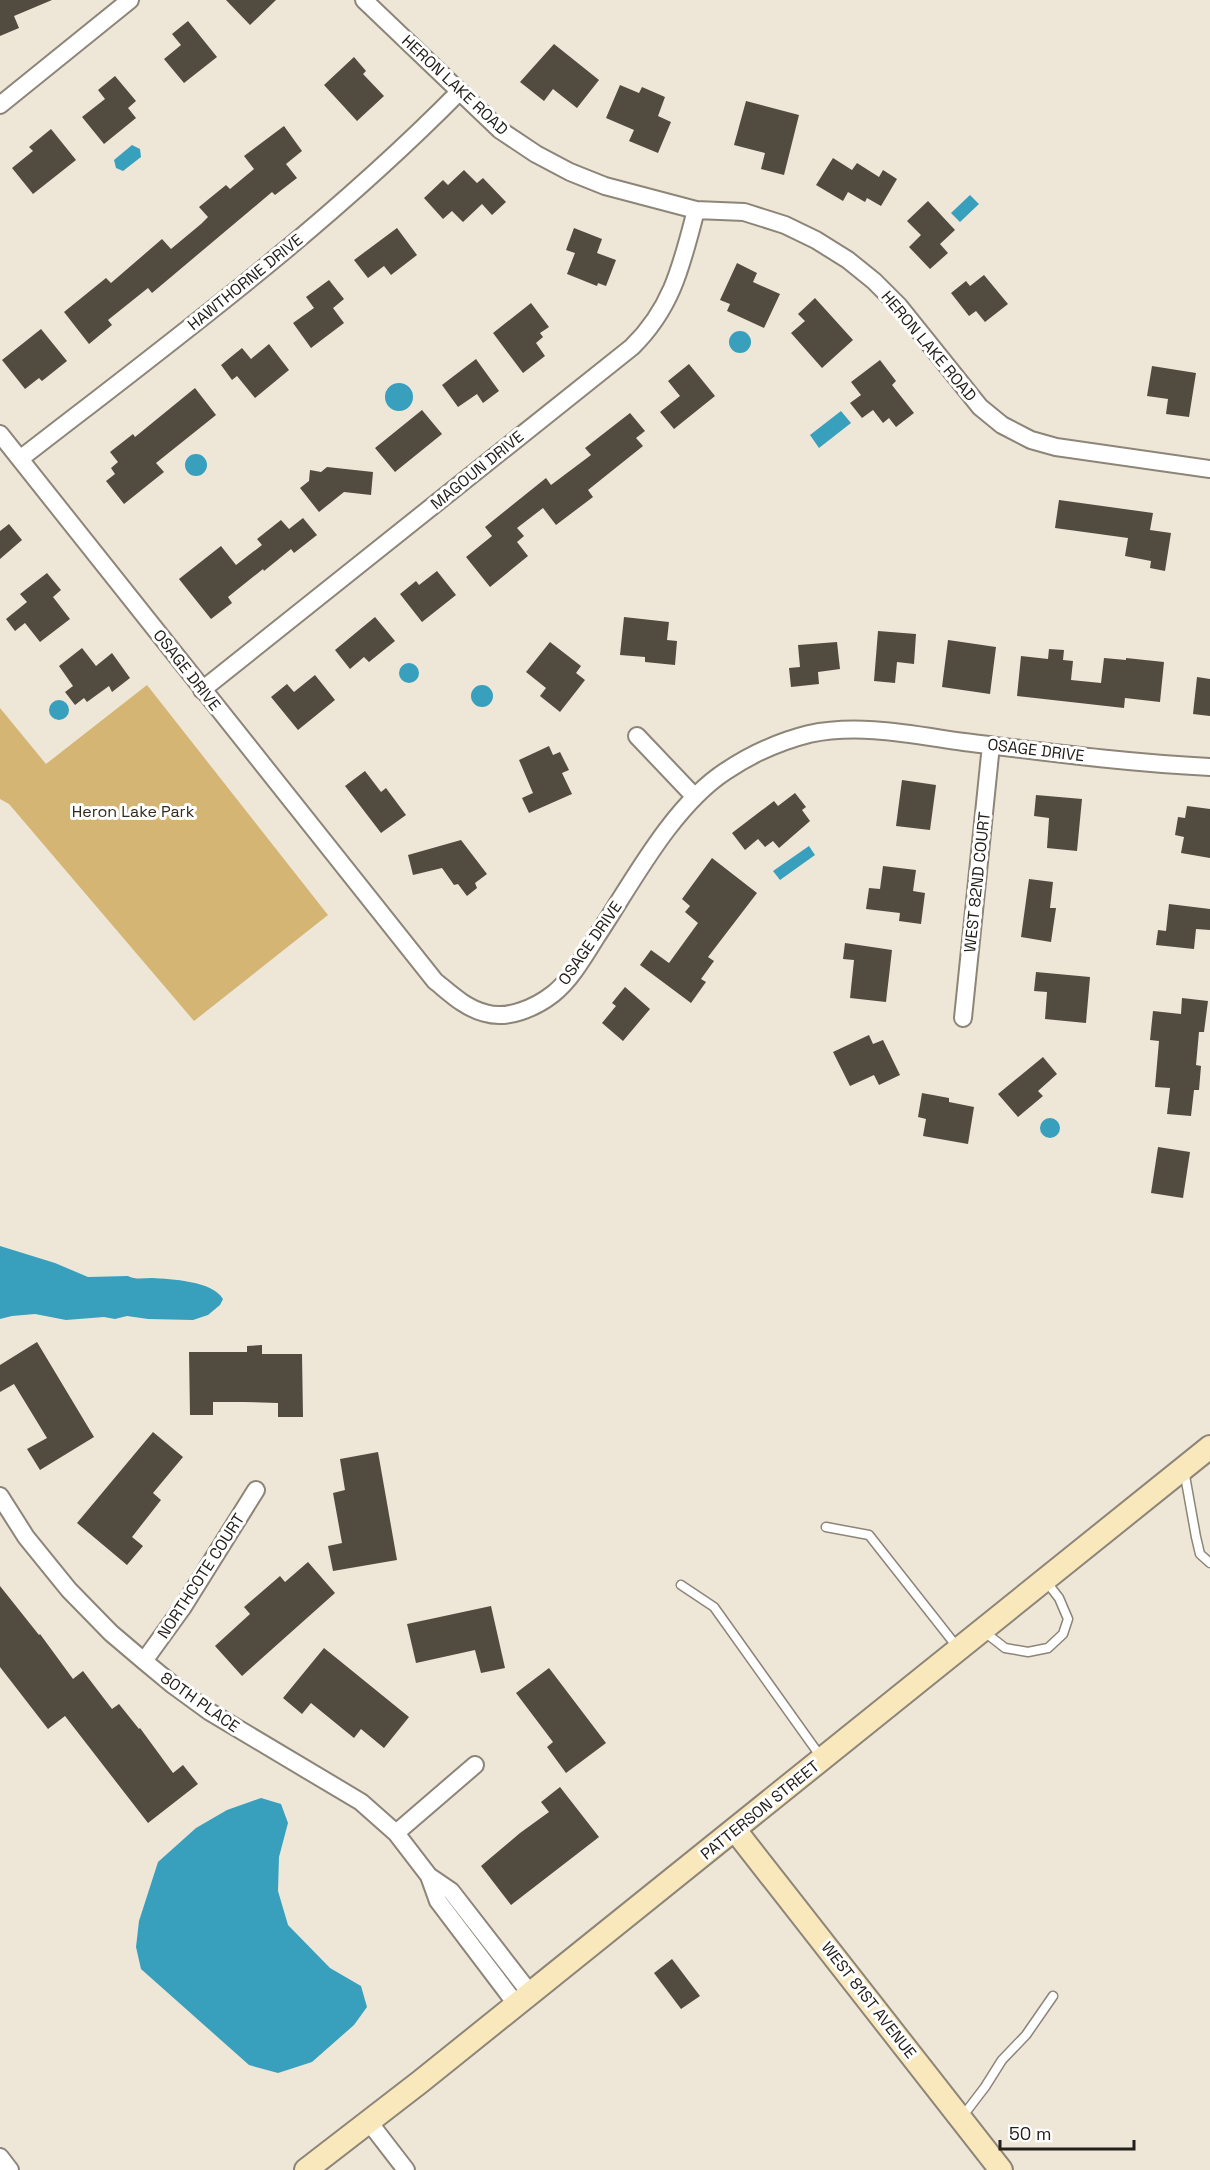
<svg xmlns="http://www.w3.org/2000/svg" width="1210" height="2170" viewBox="0 0 1210 2170" font-family="'Space Grotesk',sans-serif">
	<style>
		.green { fill: #d5b574 }
		.water { fill: #389fbd }
		.building { fill: #524b3f }
		.lines { fill: none; stroke-linecap: round; stroke-linejoin: round }
		.lane-casing { stroke: #8c8578; stroke-width: 11 }
		.street-casing { stroke: #8c8578; stroke-width: 20 }
		.secondary-casing { stroke: #8c8578; stroke-width: 26 }
		.lane { stroke: #fff; stroke-width: 8 }
		.street { stroke: #fff; stroke-width: 16 }
		.secondary { stroke: #f9e8bc; stroke-width: 22 }
		.labels { text-anchor: middle; dominant-baseline: central; stroke-width: 6; stroke-linejoin: round; paint-order: stroke }
		.street-label { font-size: 16px; fill: #23201b; stroke: #fff }
		.park-label { font-size: 16px; fill: #332a19; stroke: #fff }
	</style>
	<rect width="100%" height="100%" fill="#eee7d8"/>
	<path class="green" d="M147 685 328 915 194 1021 9 804 0 799V708L46 764Z"/>
	<path class="water" d="M132 145 140 149 141 157 123 171 116 168 114 160Z
		M970 195 979 204 960 222 951 213Z
		M729 342a11 11 0 1 1 22 0a11 11 0 1 1-22 0Z
		M385 397a14 14 0 1 1 28 0a14 14 0 1 1-28 0Z
		M841 411 851 423 819 448 810 435Z
		M185 465a11 11 0 1 1 22 0a11 11 0 1 1-22 0Z
		M399 673a10 10 0 1 1 20 0a10 10 0 1 1-20 0Z
		M471 696a11 11 0 1 1 22 0a11 11 0 1 1-22 0Z
		M49 710a10 10 0 1 1 20 0a10 10 0 1 1-20 0Z
		M809 846 815 855 780 880 773 871Z
		M1040 1128a10 10 0 1 1 20 0a10 10 0 1 1-20 0Z
		M0 1246 55 1263 88 1277 128 1276C135 1280 144 1278 152 1278 171 1279 213 1281 223 1299L220 1305 208 1315 193 1320 148 1319 127 1316 115 1319 104 1317 66 1320 35 1314 12 1316 0 1319Z
		M261 1798 281 1804 288 1823 279 1857 278 1891 288 1925 330 1968 361 1986 367 2007 354 2025 312 2062 278 2073 249 2065 141 1969 136 1947 139 1921 158 1862 196 1828 227 1810Z"/>
	<path class="building" d="M0 0H52L14 16 19 28 0 36Z
		M226 0H276L250 25Z
		M188 21 217 57 184 83 164 59 181 45 172 34Z
		M554 44 599 80 577 108 553 89 544 101 520 82Z
		M354 57 366 71 363 74 384 96 357 121 324 85Z
		M115 76 136 101 128 108 136 118 104 144 82 117 105 99 98 90Z
		M620 85 639 93 642 87 665 97 658 116 671 122 658 153 629 141 634 130 606 118Z
		M746 101 799 115 784 175 761 169 765 153 734 145Z
		M284 126 302 151 286 164 297 178 275 195 272 192 152 293 148 288 108 320 112 325 89 344 64 312 106 278 111 283 162 239 171 249 201 224 208 217 199 207 226 185 230 189 254 169 244 156Z
		M51 129 76 160 33 194 12 168 33 151 29 147Z
		M833 158 852 170 857 163 879 177 883 170 897 179 881 206 867 198 865 202 848 192 843 201 816 185Z
		M464 170 477 183 483 178 506 202 492 215 482 204 463 222 452 211 443 219 424 198 443 180 448 185Z
		M928 201 955 230 940 244 948 253 930 269 909 247 921 235 907 221Z
		M397 228 417 255 391 275 384 266 368 278 354 260Z
		M574 228 602 239 597 253 616 260 606 286 598 283 597 286 567 274 575 253 566 250Z
		M737 263 757 273 753 282 780 294 764 328 727 311 730 304 720 300Z
		M984 275 1008 304 985 322 976 311 969 316 951 293 966 281 970 286Z
		M329 280 344 299 333 308 344 323 311 348 293 323 314 308 306 297Z
		M815 298 853 340 822 368 791 333 805 321 798 314Z
		M531 303 549 327 540 333 543 337 536 343 545 356 523 373 493 333Z
		M41 329 67 361 42 381 39 378 25 389 2 360Z
		M269 344 289 370 255 398 237 376 232 380 221 365 242 348 251 359Z
		M476 359 499 391 483 403 477 394 458 407 442 385Z
		M880 360 896 381 892 385 914 413 896 427 889 418 883 423 873 410 862 418 850 403 861 395 851 382Z
		M689 364 715 396 674 429 660 412 680 396 668 381Z
		M1152 366 1196 373 1189 417 1166 414 1168 399 1147 396Z
		M195 388 216 415 156 463 164 472 124 504 106 481 115 474 111 468 118 462 110 452 133 434 135 437Z
		M422 410 442 434 395 472 375 448Z
		M630 413 645 431 636 438 643 446 588 490 593 497 556 525 543 508 517 528 524 536 517 542 528 556 490 587 466 557 492 536 485 527 546 478 551 485 591 455 585 448Z
		M327 467 373 472 371 495 344 492 319 512 300 488 309 481 310 470 321 472Z
		M1059 500 1153 513 1150 530 1171 533 1165 571 1150 568 1151 561 1125 556 1128 538 1055 528Z
		M303 518 317 535 294 553 291 549 264 571 263 569 228 597 232 603 211 619 179 579 221 546 236 565 262 545 257 539 281 520 289 529Z
		M9 524 22 540 0 559V531Z
		M437 571 456 595 422 622 400 594 416 581 419 585Z
		M47 573 61 590 53 597 70 619 40 642 25 623 15 631 6 619 27 602 20 594Z
		M375 617 395 641 369 662 364 657 350 669 335 650Z
		M624 617 669 622 667 640 677 641 675 665 645 662V657L620 655Z
		M878 631 916 634 914 664 897 662 895 683 874 681Z
		M948 640 996 647 990 694 942 687Z
		M550 642 581 666 576 673 585 680 560 712 540 696 546 688 526 672Z
		M837 642 840 669 818 672 819 684 791 687 789 668 800 667 798 645Z
		M82 648 96 666 112 653 130 678 112 692 109 686 87 702 84 698 75 705 65 692 73 686 59 666Z
		M1049 649 1064 650 1063 660 1073 661 1071 680 1101 683 1104 658 1126 660V658L1164 662 1160 702 1125 698 1124 708 1017 696 1021 656 1048 659Z
		M315 675 335 700 298 730 271 697 287 684 294 692Z
		M1197 677 1210 679V716L1193 714Z
		M549 746 553 755 560 752 569 770 562 773 572 794 529 813 522 798 533 793 519 760Z
		M365 771 381 792 386 788 406 815 381 833 345 786Z
		M902 780 936 785 930 830 896 826Z
		M795 793 806 807 802 810 810 821 779 848 773 841 765 847 758 839 745 850 732 833 774 801 778 806Z
		M1036 795 1082 799 1077 851 1047 848 1049 818 1034 816Z
		M1187 806 1210 809V858L1181 853 1184 837 1175 835 1178 817 1185 818Z
		M461 840 487 874 475 883 477 888 467 896 458 884 454 885 442 868 413 875 408 855Z
		M712 858 757 893 708 957 714 961 701 979 706 982 691 1003 640 965 651 950 669 963 698 923 685 912 690 906 682 899Z
		M883 866 916 870 913 891 925 893 921 924 899 921 900 913 866 909 869 888 880 889Z
		M1029 879 1053 882 1050 908H1056L1051 942 1021 937Z
		M1169 904 1210 909V930L1196 929 1194 949 1156 945 1158 930 1166 931Z
		M845 943 892 950 886 1002 850 998 854 960 843 959Z
		M1036 972 1090 977 1086 1023 1045 1019 1047 992 1034 991Z
		M625 987 650 1009 623 1041 602 1023 616 1006 612 1003Z
		M1182 998 1208 1001 1204 1032H1199L1196 1065 1201 1066 1199 1090H1194L1191 1116 1167 1114 1170 1088 1155 1087 1159 1041 1150 1040 1153 1011 1181 1014Z
		M869 1035 873 1044 883 1040 900 1075 879 1085 874 1075 850 1086 833 1052Z
		M1043 1057 1057 1074 1038 1091 1043 1096 1018 1117 998 1094Z
		M922 1093 949 1098V1102L974 1107 968 1144 923 1136 926 1119 918 1117Z
		M1158 1147 1190 1152 1183 1198 1151 1193Z
		M37 1342 94 1437 40 1470 27 1449 47 1438 14 1384 0 1392V1365Z
		M262 1345V1354H302L303 1417H278V1403L244 1402H213V1415H190L189 1352H247V1346Z
		M153 1432 183 1457 153 1493 161 1500 132 1537 143 1546 127 1565 77 1523Z
		M378 1452 397 1560 333 1571 328 1546 342 1543 333 1493 345 1490 340 1459Z
		M308 1562 335 1593 242 1676 215 1646 250 1614 244 1607 280 1576 285 1582Z
		M0 1586 39 1635 40 1634 73 1679 83 1671 112 1709 119 1704 139 1729 140 1728 173 1773 183 1765 198 1784 148 1823 65 1716 48 1729 0 1667Z
		M491 1606 505 1668 481 1673 475 1650 416 1663 407 1624Z
		M324 1648 409 1717 384 1748 361 1729 354 1738 311 1703 302 1714 283 1698Z
		M549 1668 606 1743 566 1773 547 1747 553 1742 516 1693Z
		M560 1787 599 1837 511 1905 481 1866 520 1833 549 1812 541 1802Z
		M672 1959 700 1996 681 2009 654 1973Z"/>
	<g class="lines">
		<g class="lane-casing">
			<path id="lane" d="M1184 1470 1196 1537 1200 1554 1210 1563
				M826 1527 869 1535 958 1648
				M681 1585 714 1607 821 1757
				M982 1630 1005 1648 1028 1652 1048 1648 1063 1634 1068 1619 1059 1598 1045 1580
				M962 2117 985 2087 1002 2060 1026 2035 1053 1996"/>
		</g>
		<g class="street-casing">
			<path id="street" d="M364 0 500 130 536 154 570 172 605 186 696 210 744 212 785 225 816 240 848 260 874 281 899 306 980 407 1002 425 1031 440 1056 447 1210 469
				M0 105 130 0
				M0 434 435 981C450 993 465 1008 485 1013 507 1020 535 1008 553 994 571 980 585 955 597 936 632 883 672 806 726 771 750 755 781 741 809 734 860 723 914 735 964 742 1046 752 1127 763 1210 767
				M20 459C171 342 325 228 459 92
				M202 690 632 347C673 307 682 263 696 210
				M637 736 695 797
				M963 1018 991 745
				M0 1496 26 1537 69 1590 111 1633 144 1661 173 1685 210 1712 361 1802 396 1833 429 1876 451 1891 530 1993
				M144 1661 183 1607 256 1490
				M396 1833 475 1765
				M429 1876 438 1901 516 2004
				M369 2122 406 2170
				M0 2157 10 2170"/>
		</g>
		<g class="secondary-casing">
			<path id="secondary" d="M735 1830 1001 2170
				M306 2170 420 2082 1210 1447"/>
		</g>
		<use href="#lane" class="lane"/>
		<use href="#street" class="street"/>
		<use href="#secondary" class="secondary"/>
	</g>
	<g class="labels">
		<g class="street-label">
			<text transform="translate(455 85) rotate(43)">HERON LAKE ROAD</text>
			<text transform="translate(245 282) rotate(-39)">HAWTHORNE DRIVE</text>
			<text transform="translate(929 346) rotate(50)">HERON LAKE ROAD</text>
			<text transform="translate(477 470) rotate(-39)">MAGOUN DRIVE</text>
			<text transform="translate(187 670) rotate(52)">OSAGE DRIVE</text>
			<text transform="translate(1036 750) rotate(7)">OSAGE DRIVE</text>
			<text transform="translate(977 882) rotate(-84)">WEST 82ND COURT</text>
			<text transform="translate(590 943) rotate(-55)">OSAGE DRIVE</text>
			<text transform="translate(201 1576) rotate(-57)">NORTHCOTE COURT</text>
			<text transform="translate(200 1702) rotate(35)">80TH PLACE</text>
			<text transform="translate(760 1810) rotate(-39)">PATTERSON STREET</text>
			<text transform="translate(869 2000) rotate(52)">WEST 81ST AVENUE</text>
		</g>
		<g class="park-label">
			<text x="133" y="811">Heron Lake Park</text>
		</g>
	</g>
	<path d="M1000 2140v9h134v-9" fill="none" stroke="#23201b" stroke-width="3"/>
	<text x="1009" y="2140" font-size="18" fill="#23201b" stroke="#ffffff" stroke-width="4.5" paint-order="stroke">50 m</text>
</svg>
